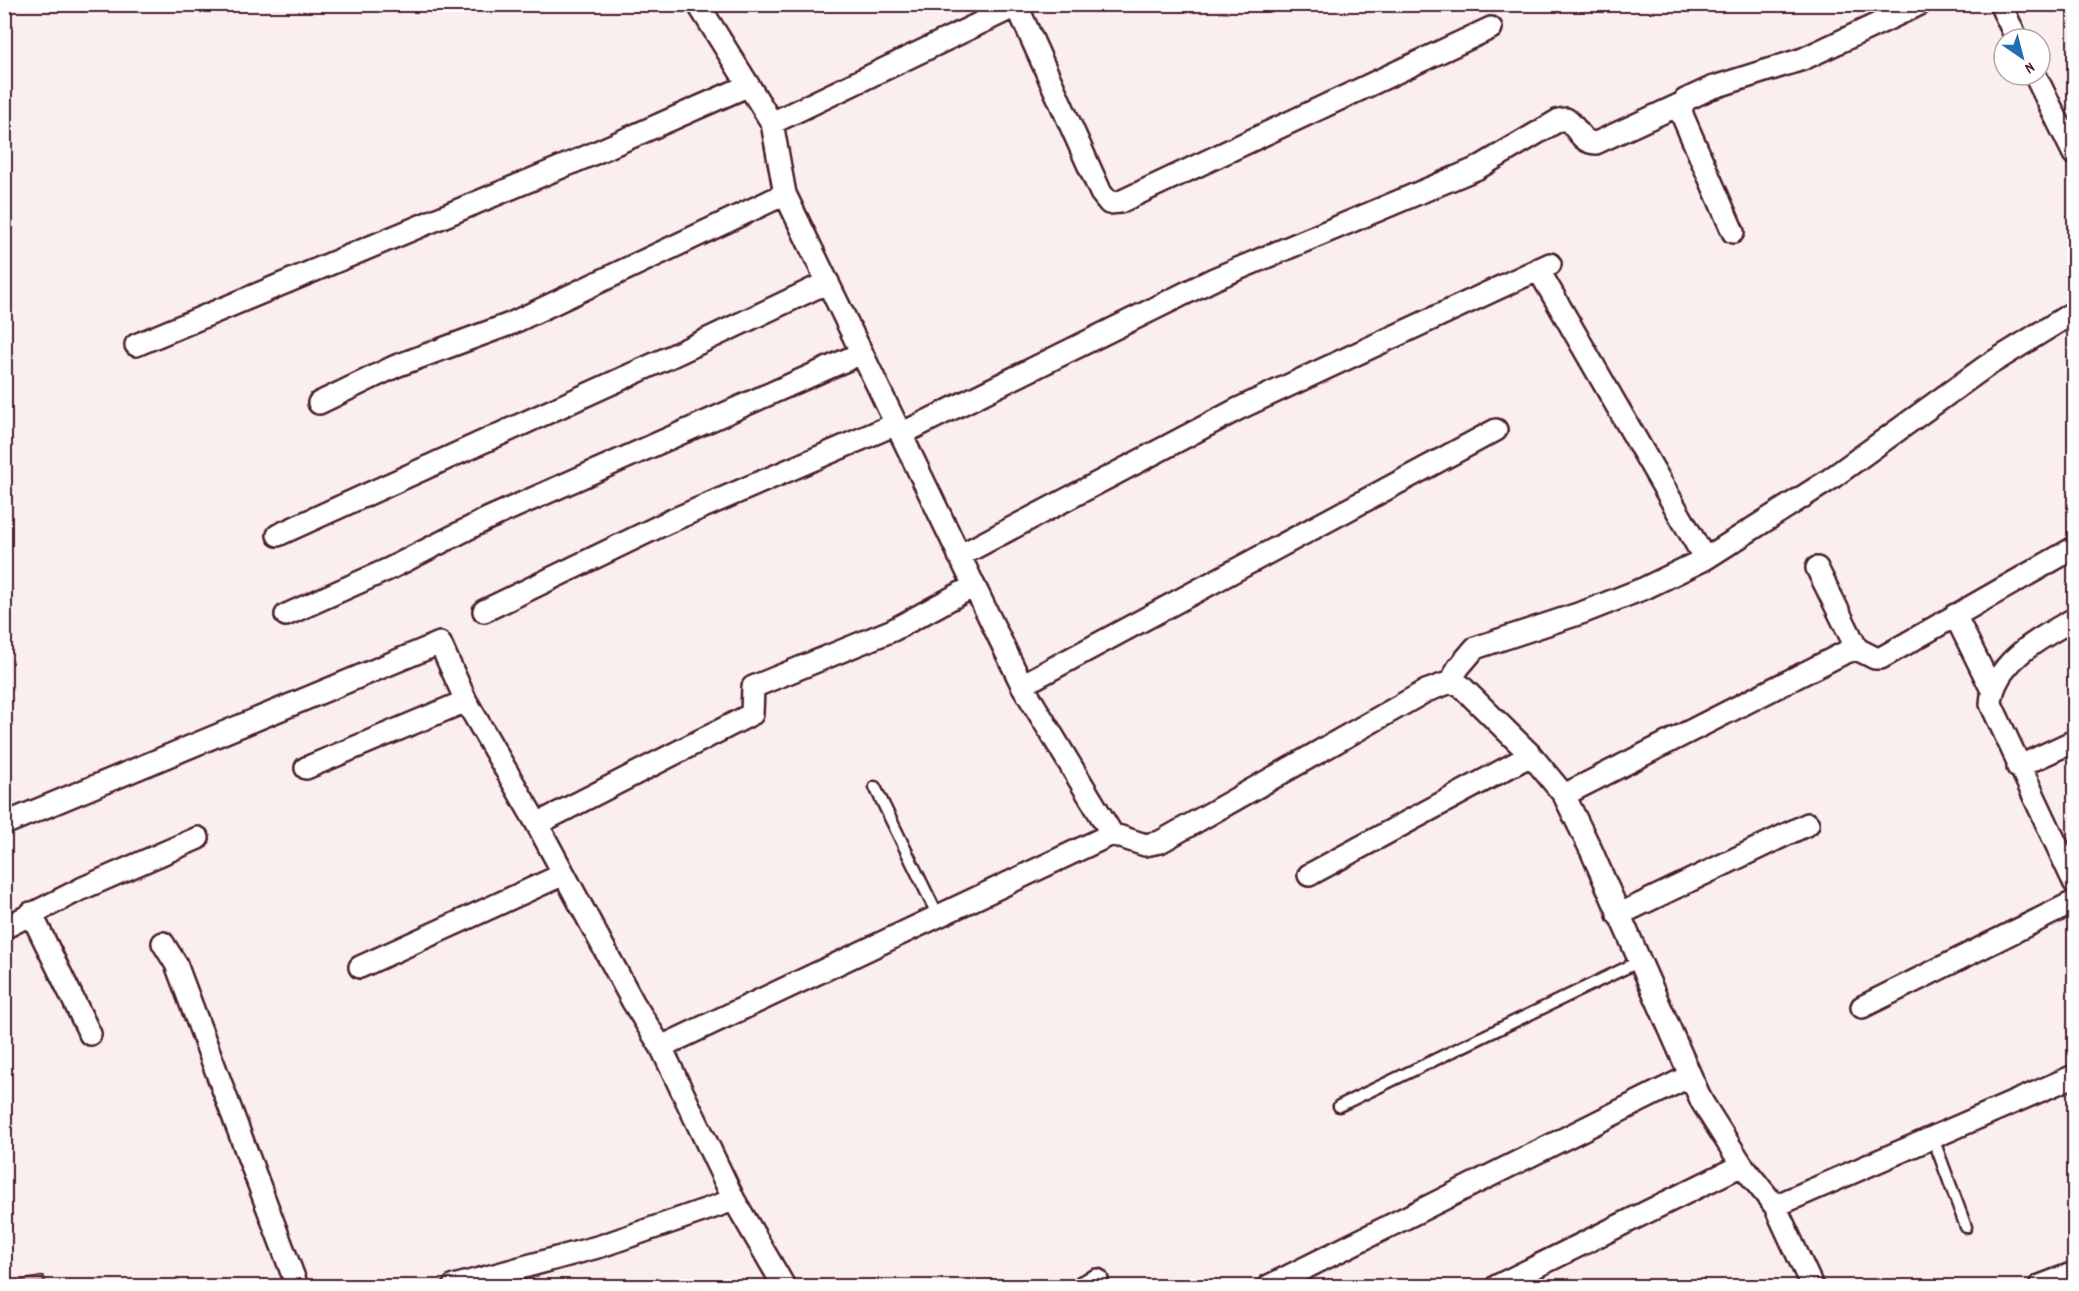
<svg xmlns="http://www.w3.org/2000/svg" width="2079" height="1291" viewBox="0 0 2079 1291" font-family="Dekko,sans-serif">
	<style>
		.building { fill: #e9afa5; stroke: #4a1f2b; stroke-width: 1.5 }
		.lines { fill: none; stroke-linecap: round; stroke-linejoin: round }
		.lane-casing { stroke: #4a1f2b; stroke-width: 15 }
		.street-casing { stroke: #4a1f2b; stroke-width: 26 }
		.lane { stroke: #fff; stroke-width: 10 }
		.street { stroke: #fff; stroke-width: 21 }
	</style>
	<rect width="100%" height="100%" fill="#fbefed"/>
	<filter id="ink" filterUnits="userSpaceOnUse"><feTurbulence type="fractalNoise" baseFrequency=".0167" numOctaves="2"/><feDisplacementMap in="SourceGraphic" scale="12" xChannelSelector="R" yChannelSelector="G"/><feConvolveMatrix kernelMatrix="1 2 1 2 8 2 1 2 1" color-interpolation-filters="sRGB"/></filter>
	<g filter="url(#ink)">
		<path class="building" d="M44 1276 46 1286H19L18 1281Z"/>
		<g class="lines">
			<g class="lane-casing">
				<path id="lane" d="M875 787 938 916
					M1339 1106 1638 962
					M1933 1138 1966 1227"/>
			</g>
			<g class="street-casing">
				<path id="street" d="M698 4 772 123
					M1020 4 772 123 785 194 1022 685 1112 834 1145 845 1160 842 1426 691 1451 682 1460 685 1531 755 1564 795 1591 850 1702 1102 1742 1165 1775 1206 1812 1286
					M2000 4 2017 39
					M1017 6 1101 193 1109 203 1120 202 1491 28
					M2035 75 2074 154
					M1733 232 1683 117 1681 110 1685 100 1711 88 1803 59 1920 4
					M1538 269 1705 559
					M136 345 588 156 747 86
					M319 403 396 366 510 324 785 194
					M901 434 1214 279 1478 168 1559 120 1566 119C1578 127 1580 143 1596 143L1683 103
					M278 535 674 355 828 282
					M959 556 1238 409 1550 264
					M1817 568 1857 649
					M484 611 668 522 896 424
					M286 615 391 568 487 519 862 353
					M1955 615 1992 690
					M2074 619C2042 637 1993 662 1991 704L2074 882
					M1451 682 1458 668 1475 648 1584 612 1645 588 1705 559 1829 480 1985 367 2074 312
					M1022 685 1496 430
					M2018 767 2074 741
					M306 768 466 701
					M1564 795 1846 652 1857 649 1875 658H1881L2074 548
					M4 824 440 643 466 701 537 824 752 714 753 687 893 630 974 586
					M537 824 633 1002 661 1047 734 1200 784 1286
					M1309 875 1531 755
					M31 913 90 1034
					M1618 915 1808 824
					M4 928 81 889 198 838
					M163 943 176 964 297 1286
					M360 967 564 874
					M1862 1007 2074 902
					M661 1047 1112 834
					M1775 1206 2074 1076
					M454 1286 601 1246 734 1200
					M1084 1286 1097 1280
					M1269 1286 1690 1076
					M1497 1286 1742 1165
					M2040 1286 2074 1273"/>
			</g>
			<use href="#lane" class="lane"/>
			<use href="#street" class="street"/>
		</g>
	</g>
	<rect width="2079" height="1291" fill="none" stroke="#fff" stroke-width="24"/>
	<rect x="12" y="12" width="2055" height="1267" fill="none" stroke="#4a1f2b" stroke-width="2" filter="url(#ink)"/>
	<g transform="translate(2022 57) rotate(145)"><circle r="28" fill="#ffffff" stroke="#b7a5aa" stroke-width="1.5"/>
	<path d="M0-4.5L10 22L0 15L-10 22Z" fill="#1f6fb2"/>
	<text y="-9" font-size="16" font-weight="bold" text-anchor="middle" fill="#4a1f2b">N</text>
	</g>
</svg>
